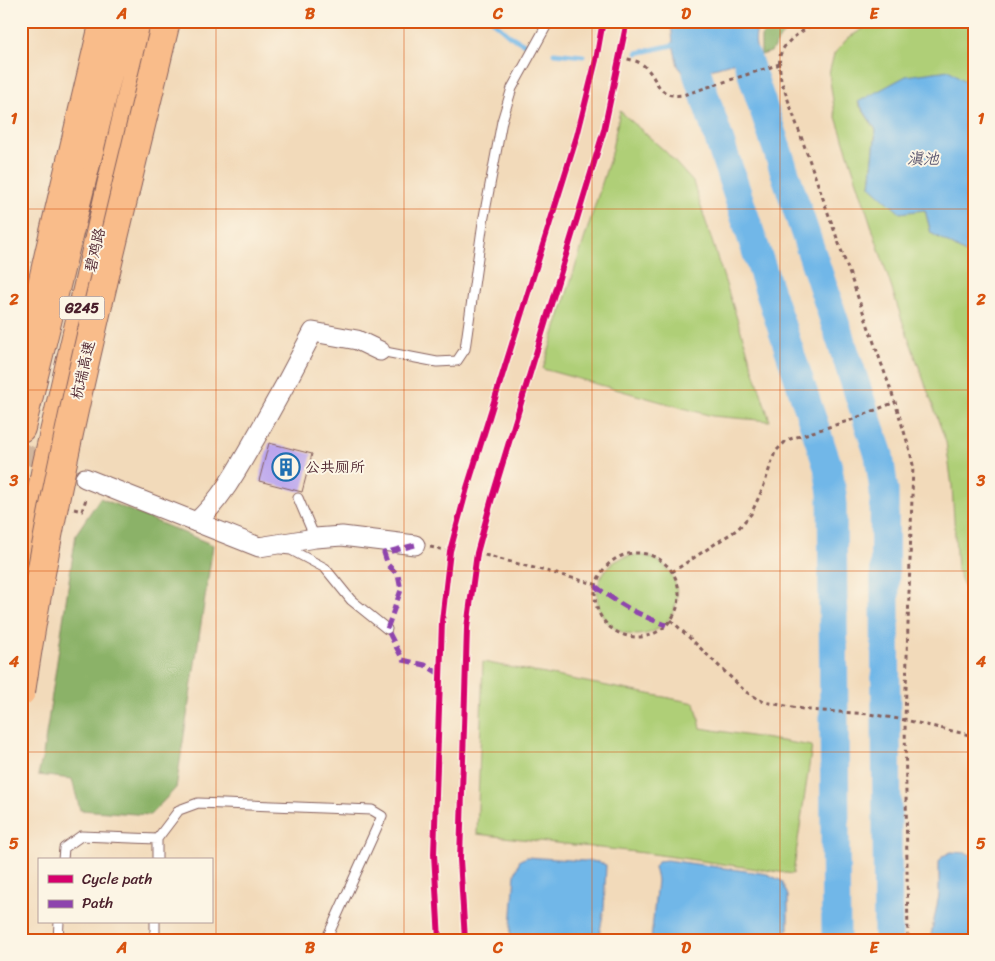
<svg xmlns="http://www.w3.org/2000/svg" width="995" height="961" viewBox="0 0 995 961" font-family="Sriracha,'LXGW WenKai TC',sans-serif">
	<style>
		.green { fill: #afcf77; stroke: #7c7751 }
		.forest { fill: #8bb268; stroke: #6a684a }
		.water { fill: #71b7e8; stroke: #5e6b8a }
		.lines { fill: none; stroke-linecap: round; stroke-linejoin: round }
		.stream { stroke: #71b7e8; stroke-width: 5 }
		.river { stroke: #71b7e8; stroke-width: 29 }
		.building { fill: #b8a2ee }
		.minor-tunnel { stroke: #d0b59d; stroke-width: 19; stroke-dasharray: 19 9; stroke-linecap: butt }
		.service-casing { stroke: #85605d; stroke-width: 11 }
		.minor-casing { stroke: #85605d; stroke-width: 21 }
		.trunk-casing { stroke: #85605d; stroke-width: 30 }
		.motorway-casing { stroke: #85605d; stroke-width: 30 }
		.path { stroke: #85605d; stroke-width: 3; stroke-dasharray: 4 4; stroke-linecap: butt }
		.service { stroke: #fff; stroke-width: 9 }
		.minor { stroke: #fff; stroke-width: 19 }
		.trunk { stroke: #f9bc8a; stroke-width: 28 }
		.motorway { stroke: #f9bc8a; stroke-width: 28 }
		.motorway-bridge-casing { stroke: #85605d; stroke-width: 30; stroke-linecap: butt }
		.motorway-bridge { stroke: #f9bc8a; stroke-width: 28 }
		.quiet { stroke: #8e44ad; stroke-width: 5; stroke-dasharray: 10 5; stroke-linecap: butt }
		.cycleway-casing { stroke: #fcf5e5; stroke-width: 9 }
		.cycleway { stroke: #d6006c; stroke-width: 6 }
		.grid { fill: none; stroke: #d8530f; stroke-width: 1; stroke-opacity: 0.55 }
		.labels { text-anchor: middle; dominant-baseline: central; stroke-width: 4; stroke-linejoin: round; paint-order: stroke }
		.shield { fill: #fcf5e5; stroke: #7f5f63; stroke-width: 1 }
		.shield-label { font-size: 14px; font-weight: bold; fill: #4a1f2b }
		.street-label { font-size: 15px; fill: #4a1f2b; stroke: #fcf5e5 }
		.poi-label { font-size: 15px; fill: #4a1f2b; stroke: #fcf5e5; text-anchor: start }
		.water-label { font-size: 16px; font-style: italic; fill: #58546d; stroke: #fcf5e5 }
		.neatline { fill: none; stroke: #d8530f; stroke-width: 2 }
		.grid-label { font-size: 16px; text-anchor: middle; font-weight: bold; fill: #d8530f }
	</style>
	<rect width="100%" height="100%" fill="#fcf5e5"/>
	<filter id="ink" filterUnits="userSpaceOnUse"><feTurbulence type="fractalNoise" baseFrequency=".02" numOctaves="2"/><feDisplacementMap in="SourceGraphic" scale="10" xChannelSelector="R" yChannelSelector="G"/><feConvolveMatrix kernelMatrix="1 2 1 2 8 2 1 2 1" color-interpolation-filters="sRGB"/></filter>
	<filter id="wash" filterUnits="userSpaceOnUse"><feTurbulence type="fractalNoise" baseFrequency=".0096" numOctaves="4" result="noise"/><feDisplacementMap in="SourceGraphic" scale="20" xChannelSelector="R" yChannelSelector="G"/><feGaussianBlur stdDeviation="1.12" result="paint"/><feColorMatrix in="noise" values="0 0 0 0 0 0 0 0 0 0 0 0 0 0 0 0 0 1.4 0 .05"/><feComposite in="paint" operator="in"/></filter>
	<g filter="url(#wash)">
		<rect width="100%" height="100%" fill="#f2daba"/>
		<path class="green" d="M876 21H974V79L966 82 858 103 876 130 870 186 925 210 931 233 974 258V628L972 606 957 569 952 486 946 442 902 320 835 114 829 74 834 54 848 38Z
			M620 111 666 152 693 182 770 421 712 416 543 369 610 158Z
			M597 595a40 40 0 1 1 80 0a40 40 0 1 1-80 0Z
			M483 662 695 703 701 728 812 746 793 874 653 854 477 834Z"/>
		<path class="forest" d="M771 21H805L783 34 771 52 761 55V37Z
			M100 498 213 545 176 788 150 815 80 810 72 779 38 775 43 755 76 534Z"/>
		<path class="water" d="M671 21H760C755 34 753 42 759 55L686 76 678 66 673 44Z
			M949 70 966 82 974 79V258L931 233 925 210 900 213 870 186 876 130 858 102 906 76Z
			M951 852 966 853 974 856V940H930L939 895V862L943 856Z
			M527 857 599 862 606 865 604 908 599 937 597 940H510L515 874 520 860Z
			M667 860 767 874 782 881 788 896V929L783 940H651L657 880 654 867 658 861Z"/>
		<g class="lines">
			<path class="stream" d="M493 21 510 36 526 45
				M554 53 583 56
				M637 53 673 45"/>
			<path class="river" d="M747 59 879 455 884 491 888 940
				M697 73 828 467 832 494 836 940"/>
		</g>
		<g id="blocks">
			<path class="building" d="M269 443 312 454 302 492 259 481Z"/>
		</g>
	</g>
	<g filter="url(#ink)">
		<use href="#blocks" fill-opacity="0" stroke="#85605d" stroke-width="1"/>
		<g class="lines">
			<path class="minor-tunnel" d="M21 452 57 467"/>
			<g class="service-casing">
				<path id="service" d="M380 351 437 362 457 361 465 349 483 222 502 121 512 88 549 21
					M298 498 315 538
					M281 549 291 550 325 568 351 600 387 629
					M157 839 179 810 198 803 372 810 382 816 326 940
					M63 860 64 848 81 836 157 839V860
					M58 940 59 922
					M155 940V922"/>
			</g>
			<g class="minor-casing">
				<path id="minor" d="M85 478 259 547 315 538 342 536 415 545
					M196 522C222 499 239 467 256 437 276 402 295 367 313 332L357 340 380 351"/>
			</g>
			<g class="trunk-casing">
				<path id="trunk" d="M21 428 121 21
					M21 597 47 463 149 21"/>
			</g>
			<g class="motorway-casing">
				<path id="motorway" d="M21 377 50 249 104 21"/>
			</g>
			<path class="path" d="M817 21C805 30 784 40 780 56 779 63 780 72 781 80L895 402 910 451 913 465 905 720 908 940
				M620 57C626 59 635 60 640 63 659 74 654 99 683 95L780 64
				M74 509 82 511 87 496
				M430 547 450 551
				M595 595a42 42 0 1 1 84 0a42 42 0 1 1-84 0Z
				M477 553 595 584
				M672 572 738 529 751 514 763 488 775 452 787 440 851 420 895 402
				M671 620 746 692 764 702 809 710 869 714 905 720 974 736"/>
			<use href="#service" class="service"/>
			<use href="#minor" class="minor"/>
			<use href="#trunk" class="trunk"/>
			<use href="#motorway" class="motorway"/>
			<g class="motorway-bridge-casing">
				<path id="motorway-bridge" d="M21 692C55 465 113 244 166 21"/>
			</g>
			<use href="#motorway-bridge" class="motorway-bridge"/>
			<path class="quiet" d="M415 545 384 553 388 565 398 575 401 590 387 629 403 660 425 665 440 674
				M595 586C620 605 637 614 666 625"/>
			<g class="cycleway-casing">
				<path id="cycleway" d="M439 940 434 854 442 621 450 551 467 488 577 136 596 60 603 21
					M465 940 460 859 467 628 477 553 492 498 604 130 627 21"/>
			</g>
			<use href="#cycleway" class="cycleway"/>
		</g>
	</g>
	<path class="grid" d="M216 21V940M404 21V940M592 21V940M780 21V940M21 209H974M21 390H974M21 571H974M21 752H974"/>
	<defs>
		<g id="building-ring" transform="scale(1.4375)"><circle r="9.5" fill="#fcf5e5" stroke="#1f6fb2" stroke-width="1.5"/><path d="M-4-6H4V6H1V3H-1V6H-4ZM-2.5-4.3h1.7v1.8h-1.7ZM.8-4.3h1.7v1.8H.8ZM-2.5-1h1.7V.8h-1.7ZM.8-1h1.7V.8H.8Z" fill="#1f6fb2"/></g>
	</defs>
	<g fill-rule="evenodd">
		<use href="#building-ring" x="286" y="467"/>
	</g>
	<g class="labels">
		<rect class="shield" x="59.5" y="296.5" width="45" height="23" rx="4"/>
		<g class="shield-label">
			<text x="82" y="308">G245</text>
		</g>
		<g class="street-label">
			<text transform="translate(95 250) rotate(-77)">碧鸡路</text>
			<text transform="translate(83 370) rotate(-77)">杭瑞高速</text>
		</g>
		<g class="poi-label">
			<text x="305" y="467">公共厕所</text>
		</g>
		<g class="water-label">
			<text x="923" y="158">滇池</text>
		</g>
	</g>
	<rect width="995" height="961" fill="none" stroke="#fcf5e5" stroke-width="55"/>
	<rect x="38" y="858" width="175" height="65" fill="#fcf5e5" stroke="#b59f9b"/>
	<rect x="48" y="875" width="25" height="8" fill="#d6006c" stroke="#b59f9b"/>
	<text x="82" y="884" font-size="15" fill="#4a1f2b">Cycle path</text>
	<rect x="48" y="900" width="25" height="8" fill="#8e44ad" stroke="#b59f9b"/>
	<text x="82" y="908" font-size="15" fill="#4a1f2b">Path</text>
	<rect x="28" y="28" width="940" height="906" class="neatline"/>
	<g class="grid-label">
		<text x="122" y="19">A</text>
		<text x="310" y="19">B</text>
		<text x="498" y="19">C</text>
		<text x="686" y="19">D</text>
		<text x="874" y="19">E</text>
		<text x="14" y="124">1</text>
		<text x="981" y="124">1</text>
		<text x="14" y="305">2</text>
		<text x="981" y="305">2</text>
		<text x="14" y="486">3</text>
		<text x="981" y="486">3</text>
		<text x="14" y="667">4</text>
		<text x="981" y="667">4</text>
		<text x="14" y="849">5</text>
		<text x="981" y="849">5</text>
		<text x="122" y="953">A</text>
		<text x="310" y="953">B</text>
		<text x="498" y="953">C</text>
		<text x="686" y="953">D</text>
		<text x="874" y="953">E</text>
	</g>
</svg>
